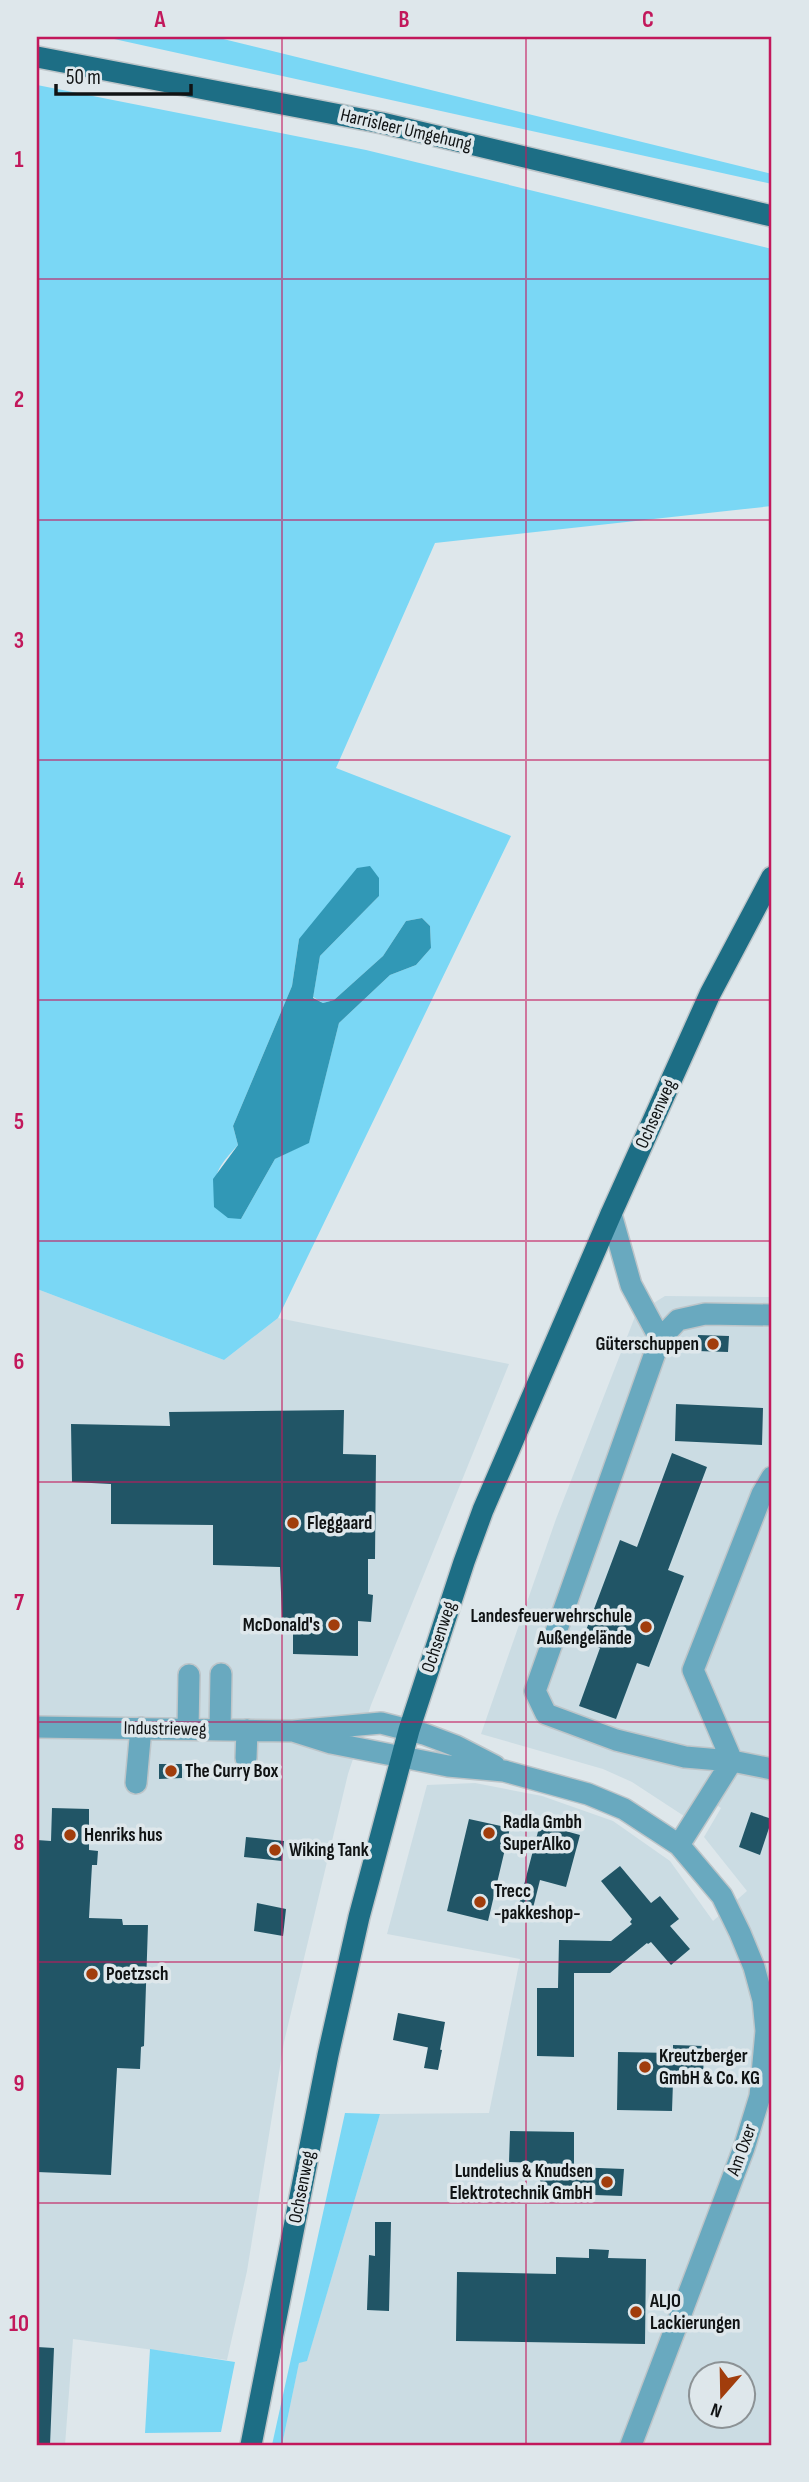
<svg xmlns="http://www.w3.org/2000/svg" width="809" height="2482" viewBox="0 0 809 2482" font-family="'Sofia Sans Condensed',sans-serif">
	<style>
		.built { fill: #cbdce3; fill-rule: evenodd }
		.green { fill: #7ad7f5; fill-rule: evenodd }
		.water { fill: #3198b6 }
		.building { fill: #215566 }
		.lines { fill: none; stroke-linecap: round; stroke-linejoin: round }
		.minor-casing { stroke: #bdc5c9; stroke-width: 24 }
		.major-casing { stroke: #bdc5c9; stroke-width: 24 }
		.minor { stroke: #69a9bf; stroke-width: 21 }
		.major { stroke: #1d6e85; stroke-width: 21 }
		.grid { fill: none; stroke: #c2185b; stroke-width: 2; stroke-opacity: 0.55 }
		.poi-dot { fill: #a13d0c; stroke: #dee7eb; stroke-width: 2.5 }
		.labels { text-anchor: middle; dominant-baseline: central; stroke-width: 7; stroke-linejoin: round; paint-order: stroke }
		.street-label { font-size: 19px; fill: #101314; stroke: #dee7eb }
		.poi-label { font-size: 19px; font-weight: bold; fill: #101314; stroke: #dee7eb; text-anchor: start }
		.neatline { fill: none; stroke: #c2185b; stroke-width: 2.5 }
		.grid-label { font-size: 23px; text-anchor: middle; font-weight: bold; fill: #c2185b }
	</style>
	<rect width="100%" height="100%" fill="#dee7eb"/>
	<path class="built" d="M37 1289 224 1360 278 1318 509 1364 371 1705 348 1774 284 2042 247 2271 227 2360 73 2339 65 2445H37Z
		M665 1296 772 1297V2445H282L299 2362 307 2360 380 2114 489 2113 520 1959 387 1934 427 1785 475 1783 542 1796 613 1821 670 1861 713 1921 747 1891 704 1837 721 1808 699 1793 684 1816 632 1782 603 1769 481 1734 556 1519 636 1314ZM700 2374H742V2416H700Z"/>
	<path class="green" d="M105 37H215L772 174V184Z
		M37 85 366 150 772 249V506L435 543 336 768 511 836 278 1318 224 1360 37 1289ZM379 896 320 956 313 997 323 1003 334 1000 383 956 406 921 422 918 430 926 431 948 416 965 390 975 339 1023 309 1142 275 1159 241 1219 215 1207C213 1174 216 1169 238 1145L233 1126 292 986 299 939Z
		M345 2113 380 2114 307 2361 299 2363 282 2445H272Z
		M150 2349 235 2362 221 2432 145 2433Z"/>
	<path class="water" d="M370 866 379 878V896L320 956 313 998 323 1003 334 1000 383 956 406 921 422 918 430 926 431 948 416 965 390 975 339 1023 309 1143 275 1159 241 1219 228 1218 214 1207 213 1179 238 1145 233 1126 292 986 299 939 357 868Z"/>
	<path class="building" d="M698 1335 729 1336 728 1352 697 1351Z
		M676 1404 763 1408 762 1445 675 1441Z
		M344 1410 343 1454 376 1455 375 1559H368V1594L373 1595 371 1622 358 1621V1656L293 1654V1619L282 1618 280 1567 213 1565V1525L111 1524V1484L72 1482 71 1424 170 1426 169 1412Z
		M672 1453 707 1467 668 1570 684 1576 649 1667 637 1663 616 1719 579 1706 600 1648 582 1641 620 1540 637 1547Z
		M159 1764H182V1778L159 1779Z
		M52 1808 89 1809V1850L98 1851 97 1865H92L89 1918 122 1919 123 1925H148L144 2046 141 2047 140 2069 117 2068 111 2175 37 2172V1840L51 1841Z
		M751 1812 772 1819 760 1855 739 1847Z
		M469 1819 510 1828 488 1921 447 1911Z
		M540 1824 580 1835 566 1887 540 1880 533 1908 519 1904Z
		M246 1837 284 1841 282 1861 244 1857Z
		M620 1866 651 1903 660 1896 679 1919 670 1926 690 1949 671 1965 651 1942 648 1944 647 1943 610 1973H574V2057L537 2056V1988H558L559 1940 611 1941 632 1924 630 1922 632 1919 601 1881Z
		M257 1903 286 1909 283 1936 254 1931Z
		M398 2013 445 2022 440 2050 393 2040Z
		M673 2045 704 2046 703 2082H673L672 2111 617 2110 618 2052 673 2053Z
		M428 2047 442 2050 438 2070 424 2068Z
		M510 2131 574 2132V2167L624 2169 622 2196 540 2193 541 2163 509 2162Z
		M375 2222H391L389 2311 367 2310 369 2255 375 2256Z
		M589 2249 609 2250 608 2258 646 2259 645 2344 456 2341 457 2272 556 2274V2257L589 2258Z
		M37 2347 54 2348 50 2445H37Z"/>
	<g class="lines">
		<g class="minor-casing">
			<path id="minor" d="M611 1214 631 1285 660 1339
				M772 1477 762 1494 693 1670 732 1761 772 1769
				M37 1727 293 1731 381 1723 424 1734 456 1746 495 1766
				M188 1729 189 1675
				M220 1730 221 1674
				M293 1731 331 1743 448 1766 504 1771 588 1794 624 1809 679 1845 722 1896 740 1933 754 1967 763 2000 766 2031 760 2096 744 2148 631 2445
				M246 1758 247 1730
				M136 1783 141 1728
				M679 1845 732 1761 685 1757 616 1740 546 1714 535 1691 660 1339 678 1320 705 1314 772 1315"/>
		</g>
		<g class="major-casing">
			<path id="major" d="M37 57 382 123 772 216
				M251 2445 328 2055 359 1917 409 1730 464 1562 483 1510 611 1214 710 994 772 877"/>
		</g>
		<use href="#minor" class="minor"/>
		<use href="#major" class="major"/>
	</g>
	<path class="grid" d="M282 37V2445M526 37V2445M37 279H772M37 520H772M37 760H772M37 1000H772M37 1241H772M37 1482H772M37 1722H772M37 1962H772M37 2203H772"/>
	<g class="poi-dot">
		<circle cx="713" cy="1344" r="7"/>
		<circle cx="293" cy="1523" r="7"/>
		<circle cx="334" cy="1625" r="7"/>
		<circle cx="646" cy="1627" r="7"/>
		<circle cx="171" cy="1771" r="7"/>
		<circle cx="489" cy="1833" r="7"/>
		<circle cx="70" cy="1835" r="7"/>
		<circle cx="275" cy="1850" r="7"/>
		<circle cx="480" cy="1902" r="7"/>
		<circle cx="92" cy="1974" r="7"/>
		<circle cx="645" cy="2067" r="7"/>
		<circle cx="607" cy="2182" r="7"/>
		<circle cx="636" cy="2312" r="7"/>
	</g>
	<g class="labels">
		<g class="street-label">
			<text transform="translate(406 130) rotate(13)">Harrisleer Umgehung</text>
			<text transform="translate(656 1114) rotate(-66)">Ochsenweg</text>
			<text transform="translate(439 1637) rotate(-72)">Ochsenweg</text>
			<text transform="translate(165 1729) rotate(1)">Industrieweg</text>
			<text transform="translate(742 2150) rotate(-70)">Am Oxer</text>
			<text transform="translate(302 2187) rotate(-79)">Ochsenweg</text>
		</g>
		<g class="poi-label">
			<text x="699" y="1344" text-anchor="end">Güterschuppen</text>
			<text x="307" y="1523">Fleggaard</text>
			<text x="632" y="1616" text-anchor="end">Landesfeuerwehrschule<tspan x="632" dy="22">Außengelände</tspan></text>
			<text x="320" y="1625" text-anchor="end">McDonald's</text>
			<text x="185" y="1771">The Curry Box</text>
			<text x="503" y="1822">Radla Gmbh<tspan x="503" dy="22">SuperAlko</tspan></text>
			<text x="84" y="1835">Henriks hus</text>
			<text x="289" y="1850">Wiking Tank</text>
			<text x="494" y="1891">Trecc<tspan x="494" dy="22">-pakkeshop-</tspan></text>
			<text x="106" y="1974">Poetzsch</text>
			<text x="659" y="2056">Kreutzberger<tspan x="659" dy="22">GmbH &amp; Co. KG</tspan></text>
			<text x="593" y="2171" text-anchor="end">Lundelius &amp; Knudsen<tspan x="593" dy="22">Elektrotechnik GmbH</tspan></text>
			<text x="650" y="2301">ALJO<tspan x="650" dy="22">Lackierungen</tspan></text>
		</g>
	</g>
	<rect width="809" height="2482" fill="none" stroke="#dee7eb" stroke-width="77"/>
	<g transform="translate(722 2395) rotate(200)"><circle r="33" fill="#dee7eb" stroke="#8c9295" stroke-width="2"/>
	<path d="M0-5L12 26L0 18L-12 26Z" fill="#a13d0c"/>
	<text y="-10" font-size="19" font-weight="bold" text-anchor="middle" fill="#101314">N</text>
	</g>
	<path d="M56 84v10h135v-10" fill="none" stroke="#101314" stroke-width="3.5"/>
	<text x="66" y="84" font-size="21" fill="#101314" stroke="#dee7eb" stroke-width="5" paint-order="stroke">50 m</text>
	<rect x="38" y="38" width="732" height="2406" class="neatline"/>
	<g class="grid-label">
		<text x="160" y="27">A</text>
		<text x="404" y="27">B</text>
		<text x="648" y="27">C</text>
		<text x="19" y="167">1</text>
		<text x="19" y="407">2</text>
		<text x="19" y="648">3</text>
		<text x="19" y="888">4</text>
		<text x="19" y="1129">5</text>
		<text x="19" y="1369">6</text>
		<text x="19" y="1610">7</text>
		<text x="19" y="1850">8</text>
		<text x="19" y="2091">9</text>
		<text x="19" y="2331">10</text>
	</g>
</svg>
